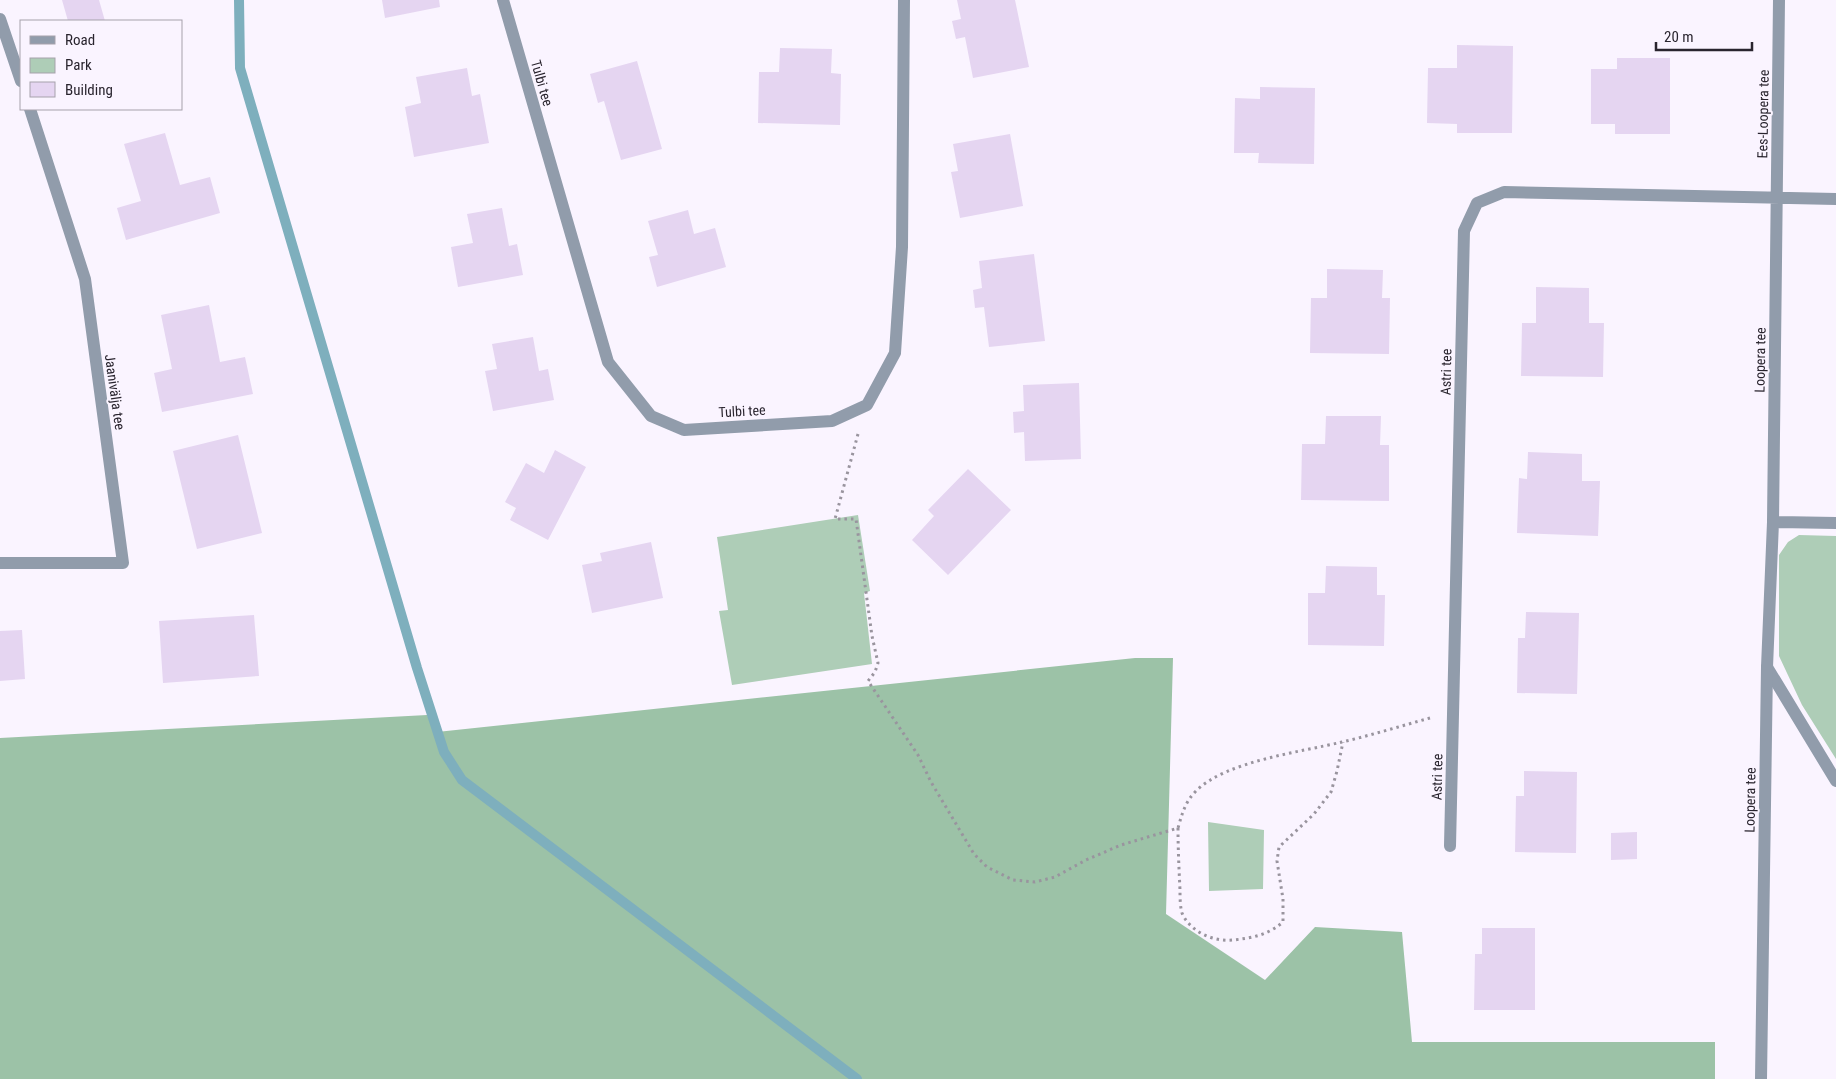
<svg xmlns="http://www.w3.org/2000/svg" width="1836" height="1079" viewBox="0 0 1836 1079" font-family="'Roboto Condensed',sans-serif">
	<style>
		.green { fill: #aecdb7 }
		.forest { fill: #9cc2a7 }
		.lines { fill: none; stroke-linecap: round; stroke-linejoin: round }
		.stream { stroke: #7eafbd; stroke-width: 10 }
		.building { fill: #e5d5f1 }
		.path { stroke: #99949e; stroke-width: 3; stroke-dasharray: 2.5 4; stroke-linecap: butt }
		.lane { stroke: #919cab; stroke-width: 12 }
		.street { stroke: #919cab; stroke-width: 12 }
		.labels { text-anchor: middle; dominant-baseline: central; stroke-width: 4; stroke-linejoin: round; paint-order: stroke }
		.street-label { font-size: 14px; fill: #29242e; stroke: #faf4ff }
	</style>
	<rect width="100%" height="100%" fill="#faf4ff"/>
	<path class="green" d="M858 515 870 591 864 593 872 664 732 685 719 611 728 610 717 537Z
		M1799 535 1836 536V759L1802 705 1779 656V555L1788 542Z
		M1208 822 1264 830 1263 889 1209 891Z"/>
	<path class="forest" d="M1135 658H1173L1166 914 1265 980 1315 927 1402 932 1412 1042H1715V1079H0V738L427 715 437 732Z"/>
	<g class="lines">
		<path class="stream" d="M239 0 240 68 417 668 444 752 462 780 857 1079"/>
	</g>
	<path class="building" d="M62 0H99L105 21H68Z
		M382 0H439L440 7 385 18Z
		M957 0H1015L1029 67 973 78 965 37 956 39 952 21 961 19Z
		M1457 45 1513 46 1512 133H1457V124L1427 123 1428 68H1457Z
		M780 48 832 49 831 73 841 74 840 125 758 123 759 72H779Z
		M1617 58H1670V134H1615V124H1591V69H1617Z
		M637 61 662 149 621 160 604 101 598 103 590 74Z
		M467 68 472 96 480 94 489 143 414 157 405 107 421 103 416 77Z
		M1260 87 1315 88 1314 164 1258 163 1259 153H1234L1235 98 1260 99Z
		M165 133 180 185 210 177 220 213 126 240 117 208 141 201 124 144Z
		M1010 134 1023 206 960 218 951 172 958 171 953 144Z
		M502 208 509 246 517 244 523 275 458 287 451 247 473 243 467 214Z
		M688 210 694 234 715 228 726 267 657 287 649 257 658 255 648 221Z
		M1034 254 1045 341 989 347 984 307 975 308 973 290 982 288 979 261Z
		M1327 269 1383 270 1382 298H1390L1389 354 1310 353 1311 298H1327Z
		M1536 287 1589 288V323H1604L1603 377 1521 376 1522 323H1536Z
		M209 305 220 362 245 357 253 394 162 412 154 373 172 369 161 315Z
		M533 337 539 371 548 369 554 400 493 411 485 371 497 369 492 344Z
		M1079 383 1081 459 1025 461 1024 432 1014 433 1013 412 1024 411 1023 385Z
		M1326 416H1381L1380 445H1389V501L1301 500 1302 444H1325Z
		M238 435 262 533 197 549 173 451Z
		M555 450 586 467 548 540 510 520 516 508 505 502 526 463 544 473Z
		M1528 452 1582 454V481H1600L1598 536 1517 533 1519 478 1527 479Z
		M968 469 1011 510 948 575 912 540 934 516 928 510Z
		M651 542 663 598 592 613 582 565 602 561 600 553Z
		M1326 566 1377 567V595H1385L1384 646 1308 645V593H1325Z
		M1526 612 1579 613 1577 694 1517 693 1518 638H1525Z
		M254 615 259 676 163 683 159 621Z
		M22 630 25 679 0 681V631Z
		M1524 771 1577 772 1576 853 1515 852 1516 796H1524Z
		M1637 832V859L1611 860V833Z
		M1482 928H1535V1010H1474L1475 954H1482Z"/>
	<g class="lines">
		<path class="path" d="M858 434 835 519H856L872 636 878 663 875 672 868 681 918 755 931 782 974 854 987 867 1013 880 1035 882 1055 877 1086 860 1121 845 1178 828C1182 814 1185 802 1196 791 1226 761 1301 752 1342 742 1372 735 1401 726 1430 718
			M1178 828C1178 849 1179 869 1180 890 1180 897 1180 906 1182 913 1190 932 1214 942 1233 940 1252 938 1268 935 1283 922V899L1277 861 1279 847 1314 814 1331 792 1337 771 1343 742"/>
		<path class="lane" d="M1767 667 1836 781"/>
		<path class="street" d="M503 0 608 362 651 416 684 430 832 421 867 405 895 353 902 247 904 0
			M0 19 21 81
			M1773 522 1836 523
			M0 563H123L85 279 30 109
			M1450 846 1464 231 1477 203 1504 192 1836 199
			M1761 1079 1767 667 1773 522 1779 0"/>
	</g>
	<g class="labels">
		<g class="street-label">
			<text transform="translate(542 83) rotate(74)">Tulbi tee</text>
			<text transform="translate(1763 114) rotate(-89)">Ees-Loopera tee</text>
			<text transform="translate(1760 360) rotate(-89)">Loopera tee</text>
			<text transform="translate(1446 372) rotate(-89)">Astri tee</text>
			<text transform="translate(115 392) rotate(82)">Jaanivälja tee</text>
			<text transform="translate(742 411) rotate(-3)">Tulbi tee</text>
			<text transform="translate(1437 777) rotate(-89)">Astri tee</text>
			<text transform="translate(1750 800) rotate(-89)">Loopera tee</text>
		</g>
	</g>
	<rect x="20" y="20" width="162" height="90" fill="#faf4ff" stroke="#a6a1ab"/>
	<rect x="30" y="36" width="25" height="8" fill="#919cab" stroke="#a6a1ab"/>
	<text x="65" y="45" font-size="15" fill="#29242e">Road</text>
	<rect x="30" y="58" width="25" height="15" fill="#aecdb7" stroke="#a6a1ab"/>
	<text x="65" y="70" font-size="15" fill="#29242e">Park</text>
	<rect x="30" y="82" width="25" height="15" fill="#e5d5f1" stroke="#a6a1ab"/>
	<text x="65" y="95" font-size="15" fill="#29242e">Building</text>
	<path d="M1656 42v8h96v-8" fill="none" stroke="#29242e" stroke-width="2.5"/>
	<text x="1664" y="42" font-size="15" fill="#29242e" stroke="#faf4ff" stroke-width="4" paint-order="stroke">20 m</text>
</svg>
